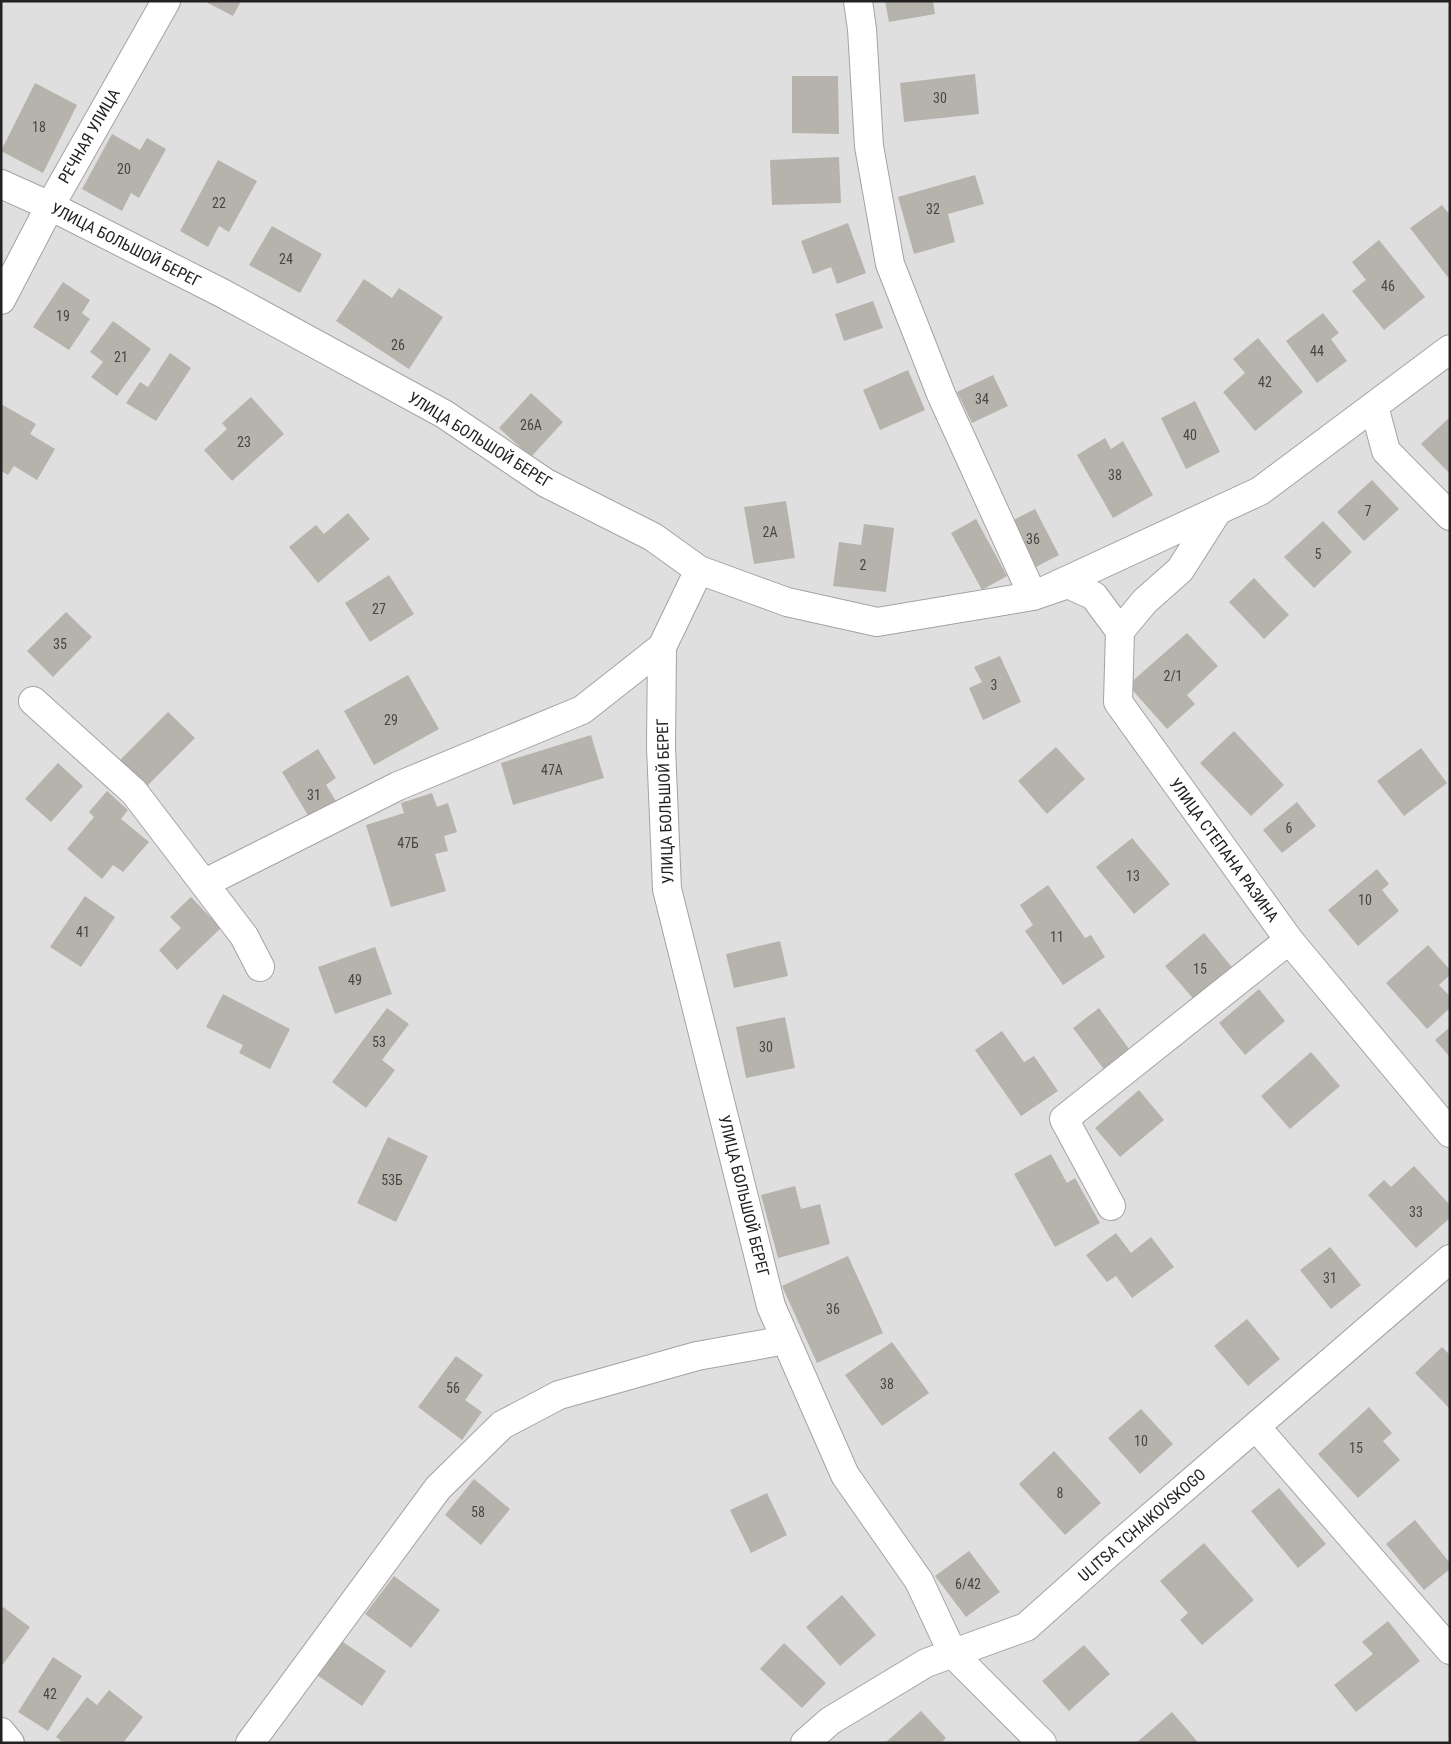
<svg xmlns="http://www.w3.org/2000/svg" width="1451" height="1744" viewBox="0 0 1451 1744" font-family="'Roboto Condensed',sans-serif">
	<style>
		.residential { fill: #e0dfdf }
		.building { fill: #b6b3ad }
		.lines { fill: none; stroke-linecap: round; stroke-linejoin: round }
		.minor-casing { stroke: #a3a3a3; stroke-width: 30 }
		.minor { stroke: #fff; stroke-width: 28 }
		.labels { text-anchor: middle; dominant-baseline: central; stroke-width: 4; stroke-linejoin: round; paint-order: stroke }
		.number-label { font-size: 14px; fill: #474645 }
		.street-label { font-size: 16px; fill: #222; stroke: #fff }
	</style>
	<rect width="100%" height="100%" fill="#f1f0ea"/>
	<path class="residential" d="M1 1H1450V1743H1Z"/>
	<path class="building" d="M204 1H241L233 16Z
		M885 1H933L935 14 889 22Z
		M975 74 979 114 904 122 900 83Z
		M792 76H838L839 134 792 133Z
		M35 83 77 105 43 173 1 151Z
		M112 134 140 150 147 138 166 149 139 198 131 193 122 211 82 189Z
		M839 157 841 203 772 205 770 160Z
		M218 160 257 181 229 232 219 226 208 247 180 231Z
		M975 175 984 204 948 214 955 242 914 254 898 197Z
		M1442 205 1450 215V280L1410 228Z
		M848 223 866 273 837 284 831 267 813 274 801 241Z
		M272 226 322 254 300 293 249 265Z
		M1379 240 1425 297 1384 330 1352 291 1366 280 1352 262Z
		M364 279 392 298 399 288 443 317 409 369 336 321Z
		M63 282 90 300 82 313 90 319 69 350 33 327Z
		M873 301 883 328 844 341 835 314Z
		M1323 313 1339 333 1331 339 1347 361 1317 383 1286 341Z
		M113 321 151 349 117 396 91 377 103 362 90 352Z
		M1258 338 1303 392 1255 431 1223 392 1245 373 1233 359Z
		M170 353 191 368 156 421 126 403 140 382 148 387Z
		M908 370 925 410 880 430 863 390Z
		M993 375 1008 406 972 423 957 392Z
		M531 393 563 422 531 457 499 428Z
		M251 397 284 434 232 481 204 450 227 429 222 423Z
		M1195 401 1220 452 1186 469 1161 418Z
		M1 404 36 424 30 434 55 449 37 480 14 466 8 475 1 471Z
		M1450 417V474L1421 444Z
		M1105 438 1111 449 1123 441 1153 495 1113 518 1077 455Z
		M1372 480 1399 509 1364 541 1337 512Z
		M786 501 795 558 754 564 744 507Z
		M1035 509 1059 555 1032 569 1008 523Z
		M348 513 370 539 318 583 289 547 316 525 324 534Z
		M976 519 1007 576 982 590 951 533Z
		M1323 521 1352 552 1314 588 1284 557Z
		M864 524 894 528 886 592 833 586 839 542 861 545Z
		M389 575 414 614 370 642 345 603Z
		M1254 578 1289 615 1264 639 1229 602Z
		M66 612 92 637 53 677 27 651Z
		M1187 633 1218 666 1187 695 1195 704 1167 729 1128 685Z
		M1000 656 1021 702 983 720 969 688 982 682 974 667Z
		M408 675 439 729 374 765 344 711Z
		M168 712 195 738 145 788 119 761Z
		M1234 731 1284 785 1251 816 1200 763Z
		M591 735 604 778 513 805 501 763Z
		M1056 747 1085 779 1047 814 1018 781Z
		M1421 748 1447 783 1404 816 1377 781Z
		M318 749 336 778 326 785 339 806 312 822 282 772Z
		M58 763 83 786 51 822 25 799Z
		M107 791 128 810 121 819 149 842 123 872 113 865 102 879 67 849 94 817 89 812Z
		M432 793 437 807 448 803 457 832 444 836 448 851 435 854 446 891 391 907 366 825 404 813 401 803Z
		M1297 802 1316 826 1282 853 1263 830Z
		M1132 838 1170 884 1134 914 1096 867Z
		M1377 869 1389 884 1382 890 1399 911 1358 946 1328 910Z
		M1048 885 1085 938 1091 935 1105 957 1063 985 1025 931 1033 925 1020 905Z
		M85 896 115 917 81 967 50 947Z
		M191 897 221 928 177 970 159 950 181 928 170 917Z
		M1204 933 1235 971 1197 1003 1165 966Z
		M780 941 788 976 734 988 726 954Z
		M1428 945 1450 970V975L1439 985 1450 996V1008L1427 1029 1386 983Z
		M375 947 392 994 335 1014 318 967Z
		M1259 989 1285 1021 1245 1055 1219 1023Z
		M223 994 290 1029 270 1069 239 1053 243 1045 206 1027Z
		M387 1008 409 1024 382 1060 395 1070 366 1108 332 1082Z
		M1099 1008 1132 1053 1106 1072 1073 1028Z
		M785 1017 795 1068 746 1078 736 1027Z
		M1450 1027V1057L1435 1040Z
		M1002 1031 1024 1062 1034 1056 1058 1091 1021 1116 975 1050Z
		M1311 1052 1340 1086 1290 1129 1261 1096Z
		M1139 1090 1164 1120 1120 1157 1095 1128Z
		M388 1137 428 1156 396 1222 357 1203Z
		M1051 1154 1067 1183 1075 1178 1100 1223 1055 1247 1014 1174Z
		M1414 1166 1450 1205V1218L1416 1248 1368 1195 1384 1180 1391 1187Z
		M795 1186 801 1209 820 1204 830 1244 778 1258 761 1195Z
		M1116 1233 1131 1253 1151 1237 1174 1267 1132 1298 1116 1276 1107 1282 1086 1255Z
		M1330 1247 1361 1285 1331 1309 1300 1270Z
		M848 1256 883 1333 817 1363 782 1286Z
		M1247 1319 1280 1359 1248 1386 1214 1346Z
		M892 1342 929 1393 882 1426 845 1375Z
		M1442 1347 1450 1355V1409L1415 1373Z
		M456 1356 483 1375 465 1400 482 1412 462 1440 418 1407Z
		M1369 1407 1392 1433 1383 1441 1400 1460 1358 1498 1318 1454Z
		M1141 1409 1173 1444 1140 1474 1108 1438Z
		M1054 1451 1101 1503 1065 1535 1019 1484Z
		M474 1479 510 1509 481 1545 445 1515Z
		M1279 1488 1326 1544 1298 1568 1251 1511Z
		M767 1493 787 1535 751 1553 730 1510Z
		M1415 1520 1450 1563V1569L1424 1590 1386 1544Z
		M1204 1543 1254 1600 1202 1645 1180 1620 1188 1613 1160 1581Z
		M969 1551 1000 1592 966 1617 935 1576Z
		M394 1576 440 1610 411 1648 365 1614Z
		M842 1595 876 1635 840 1666 806 1627Z
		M3 1607 30 1627 1 1667V1608Z
		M1388 1621 1420 1661 1356 1712 1334 1685 1373 1654 1362 1642Z
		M340 1640 386 1671 362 1706 317 1675Z
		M784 1643 826 1683 802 1708 760 1669Z
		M1084 1645 1110 1674 1069 1711 1042 1681Z
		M53 1657 82 1676 48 1731 18 1712Z
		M109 1690 143 1717 123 1743H64L56 1737 87 1697 97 1705Z
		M921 1711 946 1738 941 1743H885Z
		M1172 1712 1197 1741 1195 1743H1136Z"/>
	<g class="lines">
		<g class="minor-casing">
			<path id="minor" d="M858 1 862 29 869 146 890 264 941 394 1033 596 1068 584 1094 596 1120 631 1118 702 1289 940 1450 1133
				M1 184 50 206 222 293 444 414 546 483 653 537 699 570 662 647 661 747 667 889 771 1306 845 1475 919 1581 953 1654 1042 1743
				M1 300 50 206 166 1
				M1374 406 1386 451 1450 516
				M699 570 787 602 877 622 1033 596 1260 491 1450 349
				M1120 631 1145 601 1180 570 1217 512
				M33 701 134 792 244 936 260 967
				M205 883 398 786 582 710 662 647
				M1111 1206 1064 1119 1289 940
				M1256 1427 1450 1650
				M1 1732 10 1743
				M250 1743 438 1488 502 1425 559 1395 697 1356 786 1340
				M805 1743 830 1721 926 1663 1026 1627 1110 1552 1450 1259"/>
		</g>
		<use href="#minor" class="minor"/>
	</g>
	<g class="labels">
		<g class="number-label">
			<text x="940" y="98">30</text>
			<text x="39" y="127">18</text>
			<text x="124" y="169">20</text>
			<text x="219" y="203">22</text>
			<text x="933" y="209">32</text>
			<text x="286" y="259">24</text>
			<text x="1388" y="286">46</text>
			<text x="63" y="316">19</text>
			<text x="398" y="345">26</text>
			<text x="1317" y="351">44</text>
			<text x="121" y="357">21</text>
			<text x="1265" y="382">42</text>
			<text x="982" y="399">34</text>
			<text x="531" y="425">26А</text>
			<text x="1190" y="435">40</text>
			<text x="244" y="442">23</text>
			<text x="1115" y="475">38</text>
			<text x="1368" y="511">7</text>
			<text x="770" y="532">2А</text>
			<text x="1033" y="539">36</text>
			<text x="1318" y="554">5</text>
			<text x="863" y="565">2</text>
			<text x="379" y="609">27</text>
			<text x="60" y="644">35</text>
			<text x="1173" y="676">2/1</text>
			<text x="994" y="685">3</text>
			<text x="391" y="720">29</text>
			<text x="552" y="770">47А</text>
			<text x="314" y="795">31</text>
			<text x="1289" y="828">6</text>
			<text x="408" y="843">47Б</text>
			<text x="1133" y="876">13</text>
			<text x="1365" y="900">10</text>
			<text x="83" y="932">41</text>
			<text x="1057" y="937">11</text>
			<text x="1200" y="969">15</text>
			<text x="355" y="980">49</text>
			<text x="379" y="1042">53</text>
			<text x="766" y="1047">30</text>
			<text x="392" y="1180">53Б</text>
			<text x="1416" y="1212">33</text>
			<text x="1330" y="1278">31</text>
			<text x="833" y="1309">36</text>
			<text x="887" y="1384">38</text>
			<text x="453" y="1388">56</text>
			<text x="1141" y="1441">10</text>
			<text x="1356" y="1448">15</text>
			<text x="1060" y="1493">8</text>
			<text x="478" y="1512">58</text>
			<text x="968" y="1584">6/42</text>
			<text x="50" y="1694">42</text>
		</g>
		<g class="street-label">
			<text transform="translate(89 136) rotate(-60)">РЕЧНАЯ УЛИЦА</text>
			<text transform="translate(126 245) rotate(27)">УЛИЦА БОЛЬШОЙ БЕРЕГ</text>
			<text transform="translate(480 440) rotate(32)">УЛИЦА БОЛЬШОЙ БЕРЕГ</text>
			<text transform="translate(665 801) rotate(-92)">УЛИЦА БОЛЬШОЙ БЕРЕГ</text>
			<text transform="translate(1224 850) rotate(54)">УЛИЦА СТЕПАНА РАЗИНА</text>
			<text transform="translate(744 1196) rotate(76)">УЛИЦА БОЛЬШОЙ БЕРЕГ</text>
			<text transform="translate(1142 1525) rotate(-41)">ULITSA TCHAIKOVSKOGO</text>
		</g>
	</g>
	<rect width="1451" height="1744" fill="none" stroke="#222222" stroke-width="5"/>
</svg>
